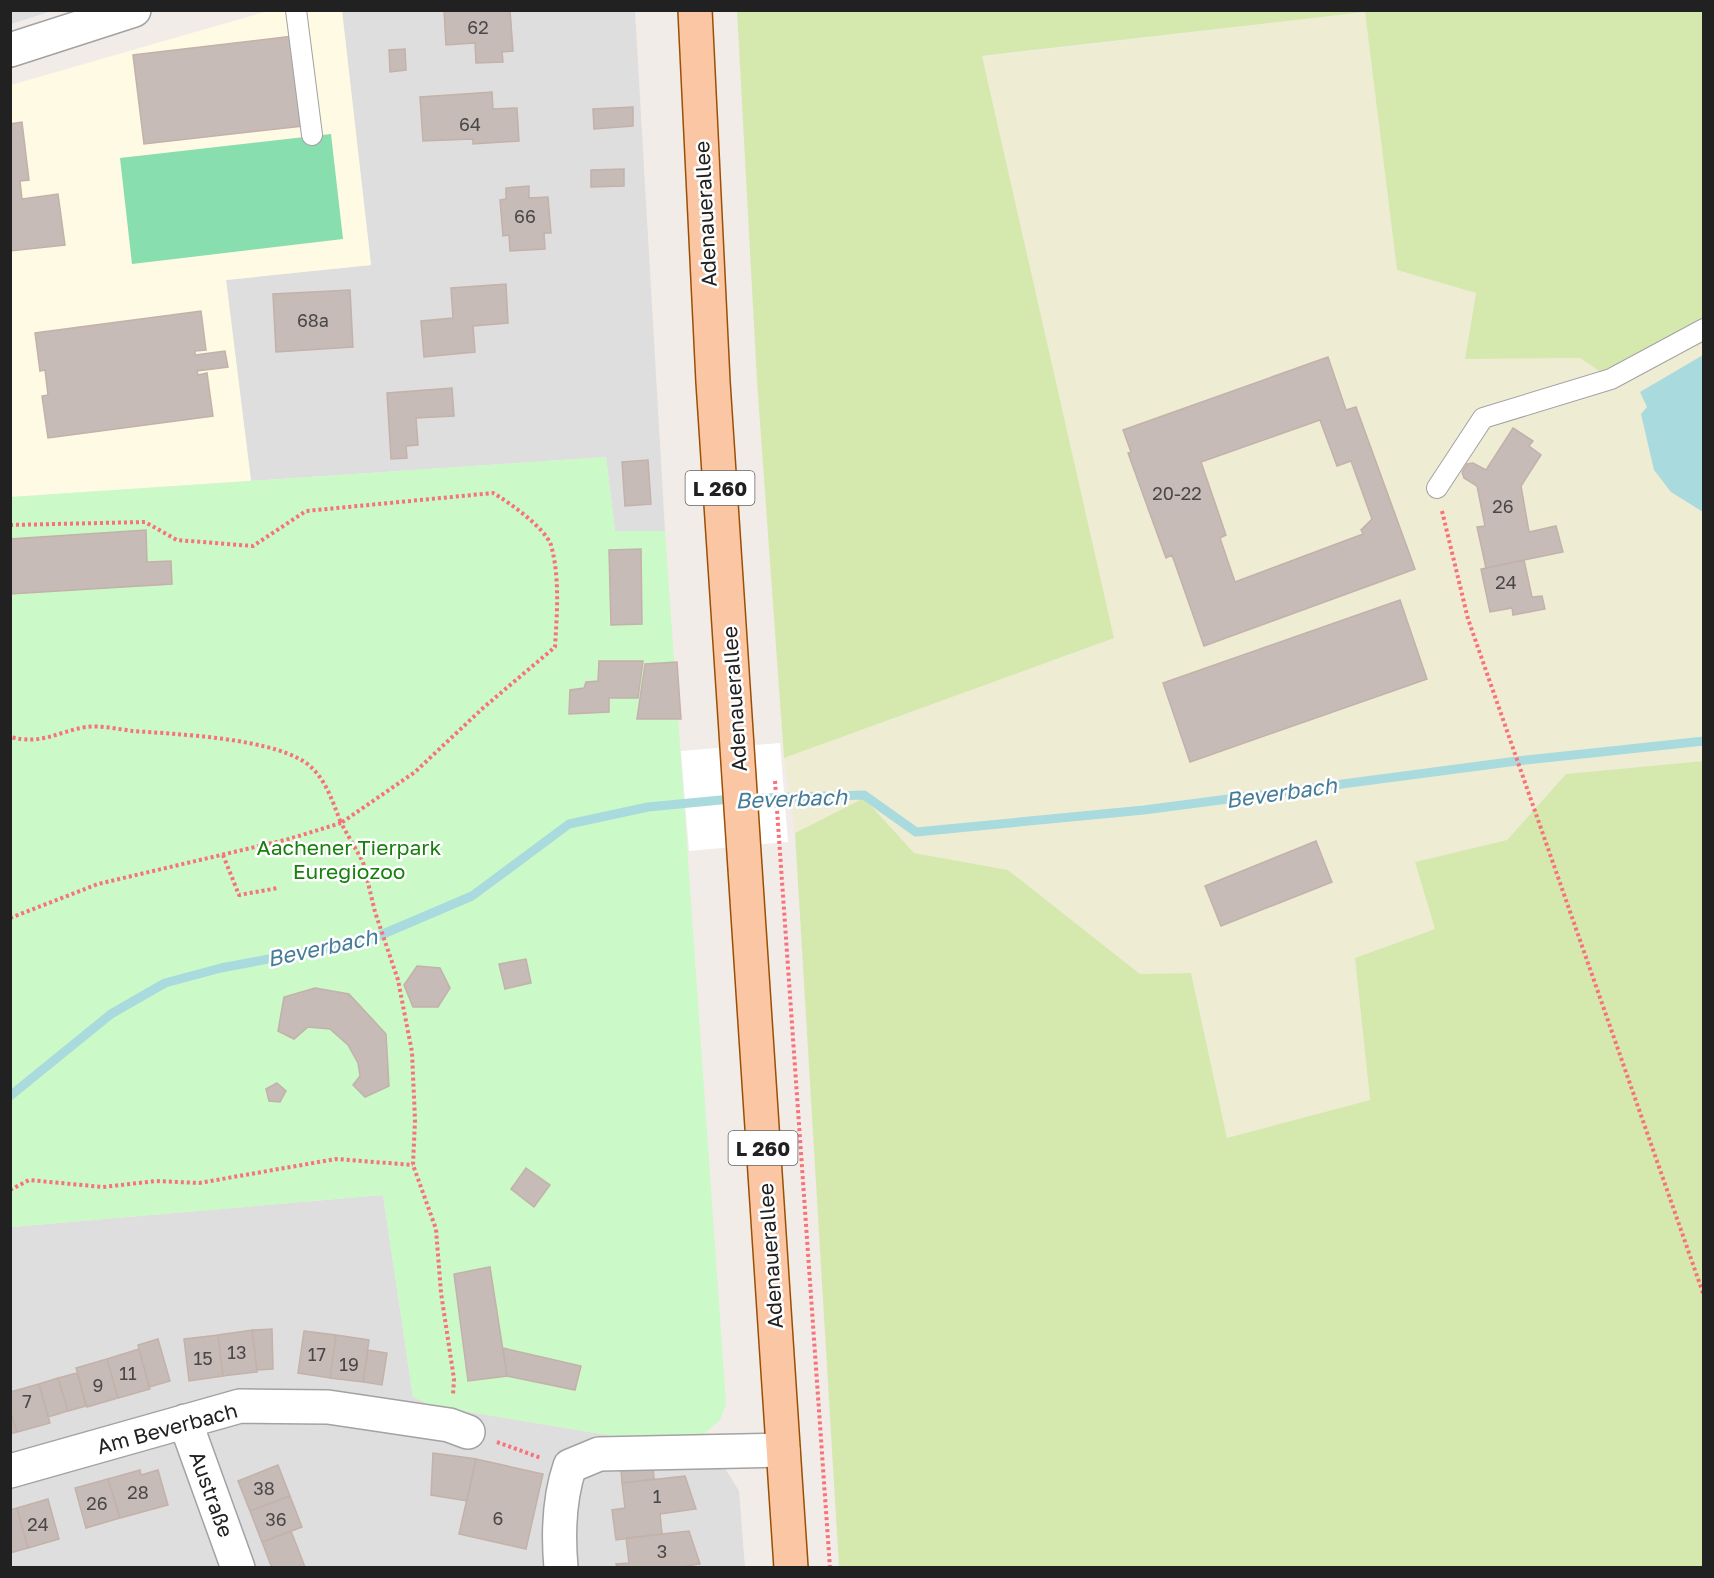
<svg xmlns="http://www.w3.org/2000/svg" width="1714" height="1578" viewBox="0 0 1714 1578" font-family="'Golos Text',sans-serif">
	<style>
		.residential { fill: #dfdede }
		.education { fill: #fefae3 }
		.farmland { fill: #efecd4 }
		.grass { fill: #d5e9af }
		.park { fill: #cbf9c7 }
		.pitch { fill: #88deae }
		.water { fill: #a9dadd }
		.pier { fill: #fff }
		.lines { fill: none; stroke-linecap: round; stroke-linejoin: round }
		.stream { stroke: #a9dadd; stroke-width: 9 }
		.building { fill: #c6bbb7; stroke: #c3b1aa; stroke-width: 1.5; fill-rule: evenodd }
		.service-casing { stroke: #a2a2a2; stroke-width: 22 }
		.minor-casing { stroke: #a2a2a2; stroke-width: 36 }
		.primary-casing { stroke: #9b4f03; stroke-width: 36 }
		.path { stroke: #f7727a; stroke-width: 4; stroke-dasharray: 3 3; stroke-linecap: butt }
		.service { stroke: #fff; stroke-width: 20 }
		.minor { stroke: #fff; stroke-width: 33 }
		.primary { stroke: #fac6a3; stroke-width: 33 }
		.labels { text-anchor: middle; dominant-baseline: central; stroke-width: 5; stroke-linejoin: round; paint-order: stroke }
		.number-label { font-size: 18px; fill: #4a4846 }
		.shield { fill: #fff; stroke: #646464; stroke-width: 1.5 }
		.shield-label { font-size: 20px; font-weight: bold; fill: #212121 }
		.street-label { font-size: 21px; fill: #212121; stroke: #fff }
		.park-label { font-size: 21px; fill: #17800e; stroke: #fff }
		.water-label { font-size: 22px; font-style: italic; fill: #457c98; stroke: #fff }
	</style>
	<rect width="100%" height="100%" fill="#f1ece8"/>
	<path class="residential" d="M11 10H52V11L11 24Z
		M342 11H635L665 531H615L606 457 251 481 226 280 371 265Z
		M383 1195 413 1397 433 1406 614 1436 704 1434 739 1491 745 1567 11 1568V1227Z"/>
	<path class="education" d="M268 11H342L371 265 226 280 251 481 11 497V85Z"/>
	<path class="farmland" d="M1365 12 1397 270 1476 293 1465 359 1580 358 1611 379 1703 330V761L1566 774 1507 840 1415 862 1436 929 1355 958 1370 1100 1227 1138 1191 973 1140 974 1008 870 914 853 864 798 795 833 784 758 1113 638 982 57Z"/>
	<path class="grass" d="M737 11H1703V330L1611 379 1580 358 1465 359 1476 293 1397 270 1365 12 982 56 1114 638 784 758 757 381Z
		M1703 761V1567H839L795 833 864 798 914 853 1008 870 1140 974 1191 973 1227 1138 1370 1100 1355 958 1435 929 1415 862 1507 840 1566 774Z"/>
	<path class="park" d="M606 457 615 531H665L726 1404 720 1420 704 1434 614 1436 433 1406 413 1397 383 1195 11 1227V497Z"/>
	<path class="pitch" d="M331 134 343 239 132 264 120 158Z"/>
	<path class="water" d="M1703 355V512L1671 492 1654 470 1641 414 1647 407 1640 392Z"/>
	<path class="pier" d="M780 743 788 842 689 851 681 751Z"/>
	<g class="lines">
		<path class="stream" d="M10 1096 111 1014 165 983 221 968 369 940 472 896 569 824 648 807 731 799 864 795 916 832 1144 810 1517 761 1704 741"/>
	</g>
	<path class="building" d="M444 10H510L513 51 502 52 503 62 476 63 475 43 446 45Z
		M293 36 303 126 144 144 133 55Z
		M405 49 406 70 390 72 389 50Z
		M492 92 493 109 517 108 519 141 473 144V139L423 141 420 97Z
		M633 107V126L594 129 593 109Z
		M22 122 29 180 20 181 22 199 58 194 65 245 10 251V124Z
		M624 169V186L591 187V170Z
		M529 186V198L548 197 551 233H544L545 249 510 251 509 235 503 236 500 200 506 199V188Z
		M506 284 508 323 473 326 475 352 424 357 421 321 453 318 451 288Z
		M350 290 353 347 276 352 273 294Z
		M201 311 206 350 195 351V355L225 351 228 367 197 371 198 375 207 373 213 416 48 438 42 396 48 395 45 370 40 371 35 333Z
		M1328 357 1346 410 1356 407 1415 569 1204 646 1172 555 1166 558 1128 453 1131 452 1123 430ZM1320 420 1337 466 1351 461 1372 519 1361 530 1363 534 1235 582 1220 538 1226 535 1201 462Z
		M452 388 454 416 416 418 418 445 406 446 407 458 391 459 387 393Z
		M1513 428 1533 441 1529 446 1541 455 1521 486 1529 532 1556 526 1563 552 1486 568 1477 527 1485 526 1477 486 1464 478 1462 472 1467 464 1473 463 1486 470Z
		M648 460 651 504 625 506 622 462Z
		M146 530 147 562 171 561 172 584 10 594V539Z
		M641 549 642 624 611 625 609 550Z
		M1524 560 1532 597 1542 596 1545 609 1513 615 1512 608 1490 612 1481 569Z
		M1400 600 1427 679 1190 762 1163 683Z
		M599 661H643L638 698H609V712L569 714 570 690 584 688 586 682 598 681Z
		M677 662 681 719H637L645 664Z
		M1316 841 1332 882 1221 926 1205 886Z
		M526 959 531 983 505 989 499 964Z
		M417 966 440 968 450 988 438 1007H413L404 985Z
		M315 988 349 994 386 1034 389 1086 365 1097 353 1085 360 1076 358 1063 348 1045 330 1029 308 1027 294 1039 278 1031 284 997Z
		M277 1083 286 1091 280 1102 269 1101 266 1089Z
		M526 1168 550 1185 534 1207 511 1189Z
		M490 1267 507 1376 468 1381 454 1274Z
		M272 1329 273 1369 257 1370 252 1330Z
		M252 1330 257 1372 223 1376 218 1335Z
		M304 1331 336 1335 330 1378 298 1373Z
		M218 1335 223 1376 189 1381 184 1339Z
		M336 1335 369 1340 363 1382 330 1378Z
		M158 1339 170 1381 149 1387 138 1345Z
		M503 1348 581 1366 575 1390 507 1376Z
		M139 1349 150 1389 118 1398 107 1359Z
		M368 1350 387 1353 382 1385 363 1382Z
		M107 1359 118 1398 87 1407 76 1368Z
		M77 1373 86 1406 68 1411 58 1378Z
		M58 1378 68 1411 48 1417 39 1384Z
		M39 1384 50 1423 17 1432 10 1410V1392Z
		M10 1410 17 1432 10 1434Z
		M433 1453 476 1459 467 1501 431 1495Z
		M476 1459 543 1474 526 1549 459 1534Z
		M278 1465 290 1496 250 1511 238 1481Z
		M653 1465 654 1479 622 1483 621 1469Z
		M140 1470 141 1475 158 1470 168 1505 120 1518 108 1479Z
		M685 1476 696 1509 660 1514 662 1534 616 1540 612 1510 625 1508 622 1483Z
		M108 1479 120 1518 86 1528 75 1488Z
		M290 1496 302 1527 262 1542 250 1511Z
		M48 1499 59 1539 28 1548 17 1508Z
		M17 1508 28 1548 10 1553V1510Z
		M291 1531 305 1567 272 1568 262 1542Z
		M689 1531 700 1564 673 1568H617L616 1564 629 1563 626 1538Z"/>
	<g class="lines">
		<g class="service-casing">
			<path id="service" d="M296 10 312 135
				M1437 488 1483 418 1611 379 1704 329"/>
		</g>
		<g class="minor-casing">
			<path id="minor" d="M10 50 134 10
				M185 1421 238 1568
				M10 1471 240 1406 328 1407 449 1425 468 1432
				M561 1568C558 1534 559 1498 570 1466L599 1454 783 1450"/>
		</g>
		<g class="primary-casing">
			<path id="primary" d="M695 10 713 382 791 1568"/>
		</g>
		<path class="path" d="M1442 511 1468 619 1704 1296
			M10 525 145 522 177 540 253 546 306 511 493 493C509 502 545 528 551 545 560 578 557 613 555 647L483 708 415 772 341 823C333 803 327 782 311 767 280 738 175 734 132 731 118 729 100 725 86 727 56 732 43 745 10 737
			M775 781 830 1568
			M223 855 239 895 278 888
			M10 918 98 884 289 839 341 823 363 862 375 912 398 980 412 1052 415 1120 413 1165 436 1229 441 1293 454 1379 453 1395
			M10 1190 29 1180 103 1187 156 1181 199 1183 336 1159 413 1165
			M497 1442 541 1458"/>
		<use href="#service" class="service"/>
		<use href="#minor" class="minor"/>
		<use href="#primary" class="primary"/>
	</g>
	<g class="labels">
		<g class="number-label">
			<text x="478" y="27">62</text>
			<text x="470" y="124">64</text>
			<text x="525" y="216">66</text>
			<text x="313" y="320">68a</text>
			<text x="1177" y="493">20-22</text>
			<text x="1503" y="506">26</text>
			<text x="1506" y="582">24</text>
			<text x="237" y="1352">13</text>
			<text x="317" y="1354">17</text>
			<text x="203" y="1358">15</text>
			<text x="349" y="1364">19</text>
			<text x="128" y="1373">11</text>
			<text x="98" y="1385">9</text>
			<text x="27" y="1401">7</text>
			<text x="264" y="1488">38</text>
			<text x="138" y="1492">28</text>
			<text x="657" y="1496">1</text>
			<text x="97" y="1503">26</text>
			<text x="498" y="1518">6</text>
			<text x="276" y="1519">36</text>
			<text x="38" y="1524">24</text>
			<text x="662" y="1551">3</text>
		</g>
		<g class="shield">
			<rect x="685.5" y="471" width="69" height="34" rx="4.5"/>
			<rect x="728.5" y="1131" width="69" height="34" rx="4.5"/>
		</g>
		<g class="shield-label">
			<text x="720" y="488">L 260</text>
			<text x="763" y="1148">L 260</text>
		</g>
		<g class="street-label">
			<text transform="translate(705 214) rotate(-93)">Adenauerallee</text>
			<text transform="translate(734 699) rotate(-94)">Adenauerallee</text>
			<text transform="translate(770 1256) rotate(-94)">Adenauerallee</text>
			<text transform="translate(167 1428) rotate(-15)">Am Beverbach</text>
			<text transform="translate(212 1494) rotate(70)">Austraße</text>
		</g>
		<g class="park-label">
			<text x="349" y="847">Aachener Tierpark<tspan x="349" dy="24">Euregiozoo</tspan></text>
		</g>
		<g class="water-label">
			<text transform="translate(1281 792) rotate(-8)">Beverbach</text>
			<text transform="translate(791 798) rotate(-2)">Beverbach</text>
			<text transform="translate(322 947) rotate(-12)">Beverbach</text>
		</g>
	</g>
	<rect width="1714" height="1578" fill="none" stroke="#212121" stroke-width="24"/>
</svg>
